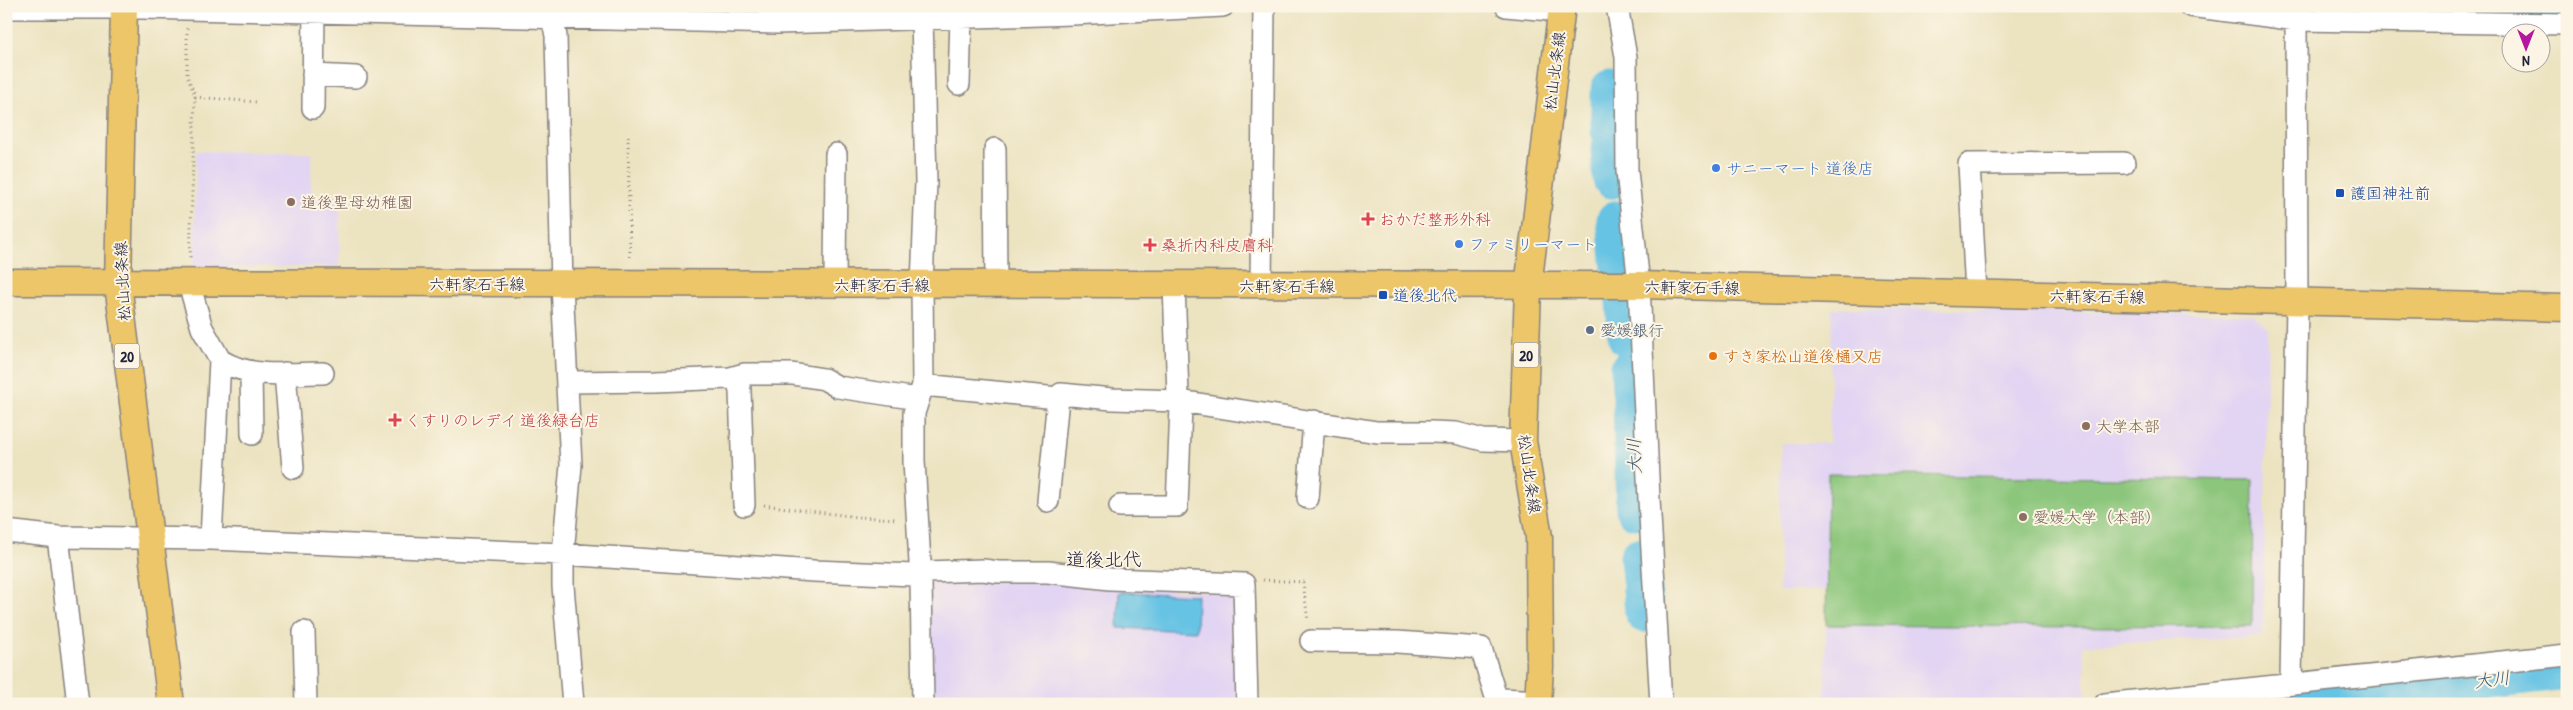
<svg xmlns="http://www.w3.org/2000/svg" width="2573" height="710" viewBox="0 0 2573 710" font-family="'Patrick Hand','Klee One',sans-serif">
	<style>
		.built { fill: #e2d4f3 }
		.green { fill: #8cc67b; stroke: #57745b }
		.water { fill: #66c3e4; stroke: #447290 }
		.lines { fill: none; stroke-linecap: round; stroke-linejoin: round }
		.river { stroke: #66c3e4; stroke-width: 39 }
		.minor-casing { stroke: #87827e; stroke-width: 24 }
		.major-casing { stroke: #87827e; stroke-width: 29 }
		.path { stroke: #87827e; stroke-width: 3; stroke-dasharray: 1 4; stroke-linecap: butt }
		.minor { stroke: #fff; stroke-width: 21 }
		.major { stroke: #ecc669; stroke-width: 26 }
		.shop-dot { fill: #3f7fe0; stroke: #fcf5e5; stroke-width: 2 }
		.transit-dot { fill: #1a4fb4; stroke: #fcf5e5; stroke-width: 2 }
		.education-dot { fill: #8d6e63; stroke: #fcf5e5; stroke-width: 2 }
		.health-dot { fill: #e0444e; stroke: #fcf5e5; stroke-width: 2 }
		.service-dot { fill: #5c6f8a; stroke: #fcf5e5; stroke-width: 2 }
		.food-dot { fill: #e8710a; stroke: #fcf5e5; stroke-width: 2 }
		.labels { text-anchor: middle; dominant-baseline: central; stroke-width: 4; stroke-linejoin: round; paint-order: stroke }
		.shield { fill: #fcf5e5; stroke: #63616e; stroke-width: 1 }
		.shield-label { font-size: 15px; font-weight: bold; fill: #22223b }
		.street-label { font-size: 16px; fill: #22223b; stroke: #fcf5e5 }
		.shop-label { font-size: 16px; fill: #366cbe; stroke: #fcf5e5; text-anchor: start }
		.transit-label { font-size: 16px; fill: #164399; stroke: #fcf5e5; text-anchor: start }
		.education-label { font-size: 16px; fill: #785e54; stroke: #fcf5e5; text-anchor: start }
		.health-label { font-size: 16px; fill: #be3a42; stroke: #fcf5e5; text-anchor: start }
		.service-label { font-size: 16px; fill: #4e5e75; stroke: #fcf5e5; text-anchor: start }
		.food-label { font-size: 16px; fill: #c56008; stroke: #fcf5e5; text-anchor: start }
		.water-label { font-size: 18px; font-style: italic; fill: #3a5a76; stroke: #fcf5e5 }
		.quarter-label { font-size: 19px; fill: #22223b; stroke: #fcf5e5 }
	</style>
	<rect width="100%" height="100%" fill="#fcf5e5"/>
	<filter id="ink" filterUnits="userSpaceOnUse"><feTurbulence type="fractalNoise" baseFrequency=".02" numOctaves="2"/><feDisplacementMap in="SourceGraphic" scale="10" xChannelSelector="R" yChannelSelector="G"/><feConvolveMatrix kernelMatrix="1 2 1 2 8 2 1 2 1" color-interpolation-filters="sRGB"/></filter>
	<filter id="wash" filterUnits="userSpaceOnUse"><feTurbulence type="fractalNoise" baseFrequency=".0096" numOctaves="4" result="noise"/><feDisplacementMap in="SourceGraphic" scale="20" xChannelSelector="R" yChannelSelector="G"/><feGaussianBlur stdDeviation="1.12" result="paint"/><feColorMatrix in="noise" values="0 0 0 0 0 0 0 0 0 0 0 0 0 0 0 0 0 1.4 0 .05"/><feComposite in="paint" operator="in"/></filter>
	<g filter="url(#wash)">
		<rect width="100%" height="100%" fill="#ece3c1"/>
		<path class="built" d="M196 151 311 153V196L340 197 339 266 194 268Z
			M1832 308 2253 315 2268 329 2263 636 2083 645 2086 699 1825 704 1826 590 1779 591 1781 443H1829Z
			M930 582H1046L1243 594 1242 704H929Z"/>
		<path class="green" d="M1828 474 2253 480 2252 626 2087 627 1826 625Z"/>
		<path class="water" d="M786 6H888V11L787 15Z
			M712 7 773 8V16H712Z
			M1119 592 1197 595 1196 631 1118 628Z"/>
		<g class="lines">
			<path class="river" d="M2316 7 2567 11
				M1610 130V90
				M1610 149 1612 179
				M1616 220 1621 268
				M1625 301 1627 337
				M1630 368 1631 390
				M1632 401 1635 510
				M1639 557 1641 579
				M1642 589 1644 613
				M2239 704 2343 696 2567 670"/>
		</g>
	</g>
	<g filter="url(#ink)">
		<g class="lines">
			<g class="minor-casing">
				<path id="minor" d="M550 6 556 36 562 285 571 465 563 554V586L573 704
					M1506 6 1561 11
					M1617 6 1626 57 1627 171 1639 285 1649 499 1661 704
					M2190 6 2296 20 2567 24
					M6 8H142L777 23 1073 14 1223 6
					M922 17 926 182 922 285 923 385 914 413V461L921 580 923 704
					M313 75 356 77
					M959 84 961 17
					M313 108 314 6
					M995 149 996 285
					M835 285 836 154
					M1261 285 1264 6
					M1976 293 1969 164 2124 163
					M220 360C250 379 289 373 323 373
					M251 373 252 434
					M285 373 293 468
					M736 377 740 390 744 505
					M568 382 656 381 730 378 744 374H792L824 379 838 387 918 399
					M923 385 1058 398 1061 394 1112 399 1180 401 1377 432H1432L1456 433 1483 440 1523 441
					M1308 498 1314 421
					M1048 501 1058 398
					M1120 506H1177L1181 407 1178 395 1174 285
					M6 531 58 537 211 539 220 360 202 328 189 284
					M58 537 78 704
					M211 539 563 554 814 571 914 575 927 572 983 570 998 572H1048L1110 579 1244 584 1247 704
					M304 632 306 704
					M1311 641 1397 642 1481 648 1495 694 1501 699 1539 701
					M2291 683 2297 301 2296 20 2298 6
					M2105 704 2567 655"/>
			</g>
			<g class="major-casing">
				<path id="major" d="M124 6 118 284 171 704
					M6 282 1639 285 2567 308
					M1538 704 1540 667 1539 537 1523 441 1528 287 1562 6"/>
			</g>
			<path class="path" d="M187 28V76L195 95 190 260
				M195 97 257 102
				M628 136 630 260
				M764 505 857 517 897 519
				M1263 580 1303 582 1308 621"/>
			<use href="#minor" class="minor"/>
			<use href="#major" class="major"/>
		</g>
	</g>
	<g class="shop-dot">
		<circle cx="1716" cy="168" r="5"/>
		<circle cx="1459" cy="244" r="5"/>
	</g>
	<g class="transit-dot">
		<rect x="2335" y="188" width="10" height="10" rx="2.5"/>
		<rect x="1378" y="290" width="10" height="10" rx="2.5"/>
	</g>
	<g class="education-dot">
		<circle cx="291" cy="202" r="5"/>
		<circle cx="2086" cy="426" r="5"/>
		<circle cx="2023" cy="517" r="5"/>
	</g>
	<g class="health-dot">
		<path d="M1365.5 211.5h5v5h5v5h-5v5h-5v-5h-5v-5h5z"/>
		<path d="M1147.5 237.5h5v5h5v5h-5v5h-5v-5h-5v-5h5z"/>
		<path d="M392.5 412.5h5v5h5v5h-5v5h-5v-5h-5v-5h5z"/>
	</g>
	<circle class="service-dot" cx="1590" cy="330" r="5"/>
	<circle class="food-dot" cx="1713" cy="356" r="5"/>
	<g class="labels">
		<g class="shield">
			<rect x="1513.5" y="342.5" width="25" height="25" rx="4"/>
			<rect x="114.5" y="343.5" width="25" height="25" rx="4"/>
		</g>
		<g class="shield-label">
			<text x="1526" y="355">20</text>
			<text x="127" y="356">20</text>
		</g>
		<g class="street-label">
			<text transform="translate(1554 71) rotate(-83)">松山北条線</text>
			<text transform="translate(122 281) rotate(-93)">松山北条線</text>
			<text x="477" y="284">六軒家石手線</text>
			<text x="882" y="285">六軒家石手線</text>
			<text x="1287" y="286">六軒家石手線</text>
			<text transform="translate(1692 287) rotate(1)">六軒家石手線</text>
			<text transform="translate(2097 296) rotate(1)">六軒家石手線</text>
			<text transform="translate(1530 474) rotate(82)">松山北条線</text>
		</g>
		<g class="shop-label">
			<text x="1726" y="168">サニーマート 道後店</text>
			<text x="1469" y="244">ファミリーマート</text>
		</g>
		<g class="transit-label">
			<text x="2350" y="193">護国神社前</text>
			<text x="1393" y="295">道後北代</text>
		</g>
		<g class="education-label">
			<text x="301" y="202">道後聖母幼稚園</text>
			<text x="2096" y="426">大学本部</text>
			<text x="2033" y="517">愛媛大学（本部）</text>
		</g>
		<g class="health-label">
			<text x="1379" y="219">おかだ整形外科</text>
			<text x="1161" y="245">桑折内科皮膚科</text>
			<text x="405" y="420">くすりのレデイ 道後緑台店</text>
		</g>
		<g class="service-label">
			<text x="1600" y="330">愛媛銀行</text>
		</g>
		<g class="food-label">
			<text x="1723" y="356">すき家松山道後樋又店</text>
		</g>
		<g class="water-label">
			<text transform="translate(1634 456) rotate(-92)">大川</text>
			<text transform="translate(2492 679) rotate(-7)">大川</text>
		</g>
		<g class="quarter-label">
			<text x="1104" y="559">道後北代</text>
		</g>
	</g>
	<rect width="2573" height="710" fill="none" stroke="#fcf5e5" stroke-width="25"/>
	<g transform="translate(2526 48) rotate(180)"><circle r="24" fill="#fcf5e5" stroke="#a5a1a1"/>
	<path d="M0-4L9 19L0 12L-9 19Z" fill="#b5179e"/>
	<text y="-8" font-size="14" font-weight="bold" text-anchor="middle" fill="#22223b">N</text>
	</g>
</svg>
